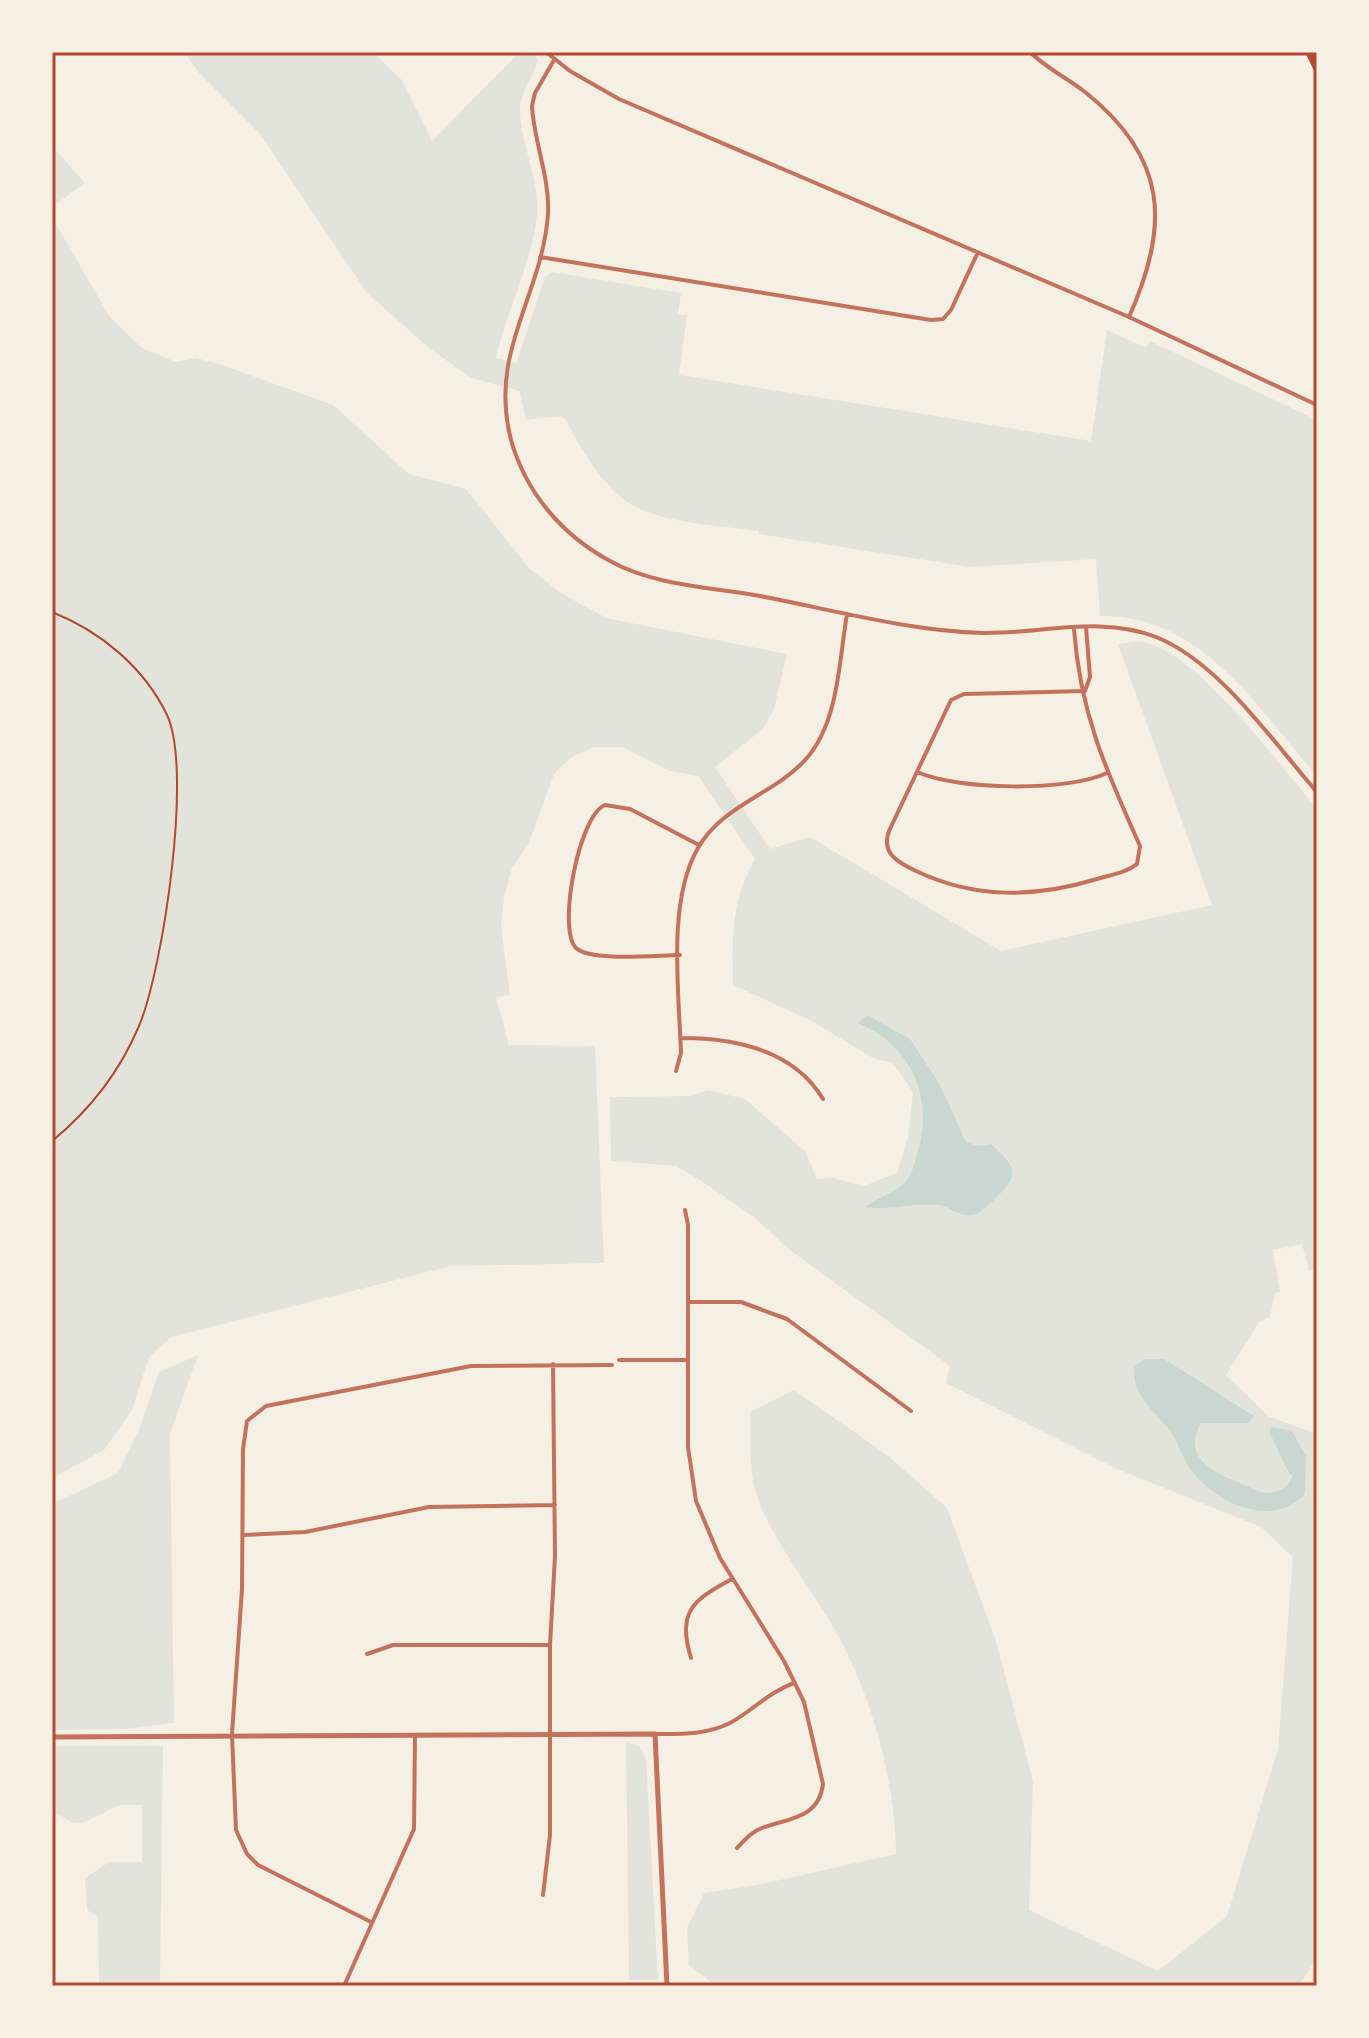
<svg xmlns="http://www.w3.org/2000/svg" width="1369" height="2038" viewBox="0 0 1369 2038" font-family="'Exo 2',sans-serif">
	<style>
		.green { fill: #e2e4dc }
		.water { fill: #c9d6d2 }
		.lines { fill: none; stroke-linecap: round; stroke-linejoin: round }
		.path { stroke: #b5482f; stroke-width: 2 }
		.minor { stroke: #c5725c; stroke-width: 4 }
		.tertiary { stroke: #c5725c; stroke-width: 5 }
		.primary { stroke: #b5482f; stroke-width: 7 }
		.neatline { fill: none; stroke: #b5482f; stroke-width: 3 }
	</style>
	<rect width="100%" height="100%" fill="#f6efe4"/>
	<path class="green" d="M184 52H372L401 79 432 141 520 52H530L538 59C534 78 520 90 520 111 521 146 540 180 537 215 531 266 507 310 496 358L516 364 545 277 553 272 681 293 678 314 687 315 679 375 1091 441 1107 330 1146 348 1150 341 1317 420V776C1258 708 1201 614 1100 616L1096 559 970 567 759 534V531C722 526 664 523 632 505 604 489 580 447 565 419L561 416 526 420 520 391 471 378 429 348 367 293 260 134 199 73Z
		M52 146 85 183 52 207Z
		M52 217 109 316 142 348 176 362 196 358 219 364 333 405 409 474 466 489 529 568 561 593 606 618 787 654 774 709 764 728 715 767 770 849 810 837 1001 951 1212 905 1118 644C1126 644 1135 641 1143 642 1196 650 1281 767 1317 809V1270H1309L1302 1244 1273 1250 1280 1292 1275 1293 1270 1317 1259 1322 1226 1375 1268 1416 1317 1434V1957L1299 1986H717L689 1966 687 1928 704 1893 757 1885 896 1854C895 1783 874 1704 841 1641 818 1595 761 1529 753 1480 749 1458 751 1434 750 1412L794 1390 887 1455 947 1508 996 1641 1033 1781 1029 1910 1158 1971 1227 1916 1278 1749 1293 1557 1261 1527 1117 1469 946 1383 950 1366 791 1251 755 1218 706 1184 676 1166 611 1161 610 1097 691 1096 707 1090 745 1099 805 1151 817 1179 834 1178 864 1186 897 1173 908 1137 913 1092 893 1063 873 1058 812 1021 733 985C732 939 731 900 755 859L698 776 670 771 622 747H594L570 758 554 774 528 845 512 868 504 897 501 926 510 995 496 997 509 1045 595 1046 604 1263 451 1266 171 1337 149 1357 132 1410 104 1450 52 1478Z
		M198 1355 170 1434 174 1723 124 1729 52 1730V1504L118 1473 139 1430 159 1372Z
		M626 1742 639 1746 646 1759 658 1980H629Z
		M52 1746H163L160 1986H99L98 1917 87 1910 85 1878 109 1862H142V1805H119L85 1822 74 1823 52 1811Z"/>
	<path class="water" d="M867 1015 910 1039 939 1083 966 1142 978 1146 991 1144C1019 1169 1019 1175 993 1201 985 1208 979 1216 967 1215 958 1215 948 1206 938 1205 913 1202 890 1211 865 1207 877 1198 897 1192 907 1180 913 1173 915 1160 918 1151 934 1097 911 1045 858 1023Z
		M1144 1359H1164L1254 1416 1249 1423H1201C1176 1467 1233 1478 1260 1492 1272 1495 1289 1490 1292 1476 1281 1462 1278 1447 1269 1432L1271 1427 1292 1431 1306 1456 1305 1494C1272 1530 1214 1503 1189 1467 1181 1455 1178 1440 1169 1429 1154 1411 1129 1391 1135 1366Z"/>
	<g class="lines">
		<path class="path" d="M52 612C100 631 144 667 167 715 193 770 163 969 139 1026 120 1071 90 1110 52 1141"/>
		<path class="minor" d="M546 52 570 71 619 99 1129 317 1317 405
			M1030 52C1046 68 1067 78 1085 92 1168 158 1170 225 1129 317
			M554 60 535 93 532 106C534 142 550 178 548 214 542 297 488 351 511 440 526 493 562 535 610 561 655 586 712 587 760 596 833 610 909 631 983 633 1040 634 1101 615 1156 637 1219 662 1272 741 1317 792
			M540 257 931 320 943 319 951 310 978 252
			M1074 629C1080 713 1106 770 1140 846L1137 864C1126 873 1110 875 1097 879 1034 898 975 899 916 871 897 862 881 853 889 831L951 700 964 694 1085 691
			M1085 691 1090 677 1086 627
			M917 772C958 790 1067 792 1107 773
			M680 955C658 955 591 962 576 948 557 929 579 815 605 805L630 809 699 845
			M681 1038C734 1038 793 1049 823 1099
			M676 1071 681 1053C679 992 667 901 698 848 722 805 775 794 806 759 839 722 839 660 847 614
			M685 1210 688 1225V1447L696 1501 720 1558 784 1661 804 1702 823 1784C819 1819 788 1818 762 1828 751 1832 745 1840 737 1848
			M688 1302H741L787 1319 911 1411
			M619 1360H688
			M244 1535 305 1532 429 1507 555 1505
			M367 1654 393 1645H550
			M691 1658C677 1611 693 1600 732 1579
			M655 1734C681 1734 706 1735 730 1723 752 1711 769 1692 794 1683
			M543 1895 550 1835V1645L555 1556 553 1364
			M371 1922 258 1865 247 1854 236 1830 232 1734 242 1589 243 1449 247 1421 266 1406 471 1366 612 1365
			M344 1986 414 1829 415 1736"/>
		<path class="tertiary" d="M52 1737 655 1734 667 1986"/>
		<path class="primary" d="M1309 52 1317 69"/>
	</g>
	<rect width="1369" height="2038" fill="none" stroke="#f6efe4" stroke-width="108"/>
	<rect x="54" y="54" width="1261" height="1930" class="neatline"/>
</svg>
